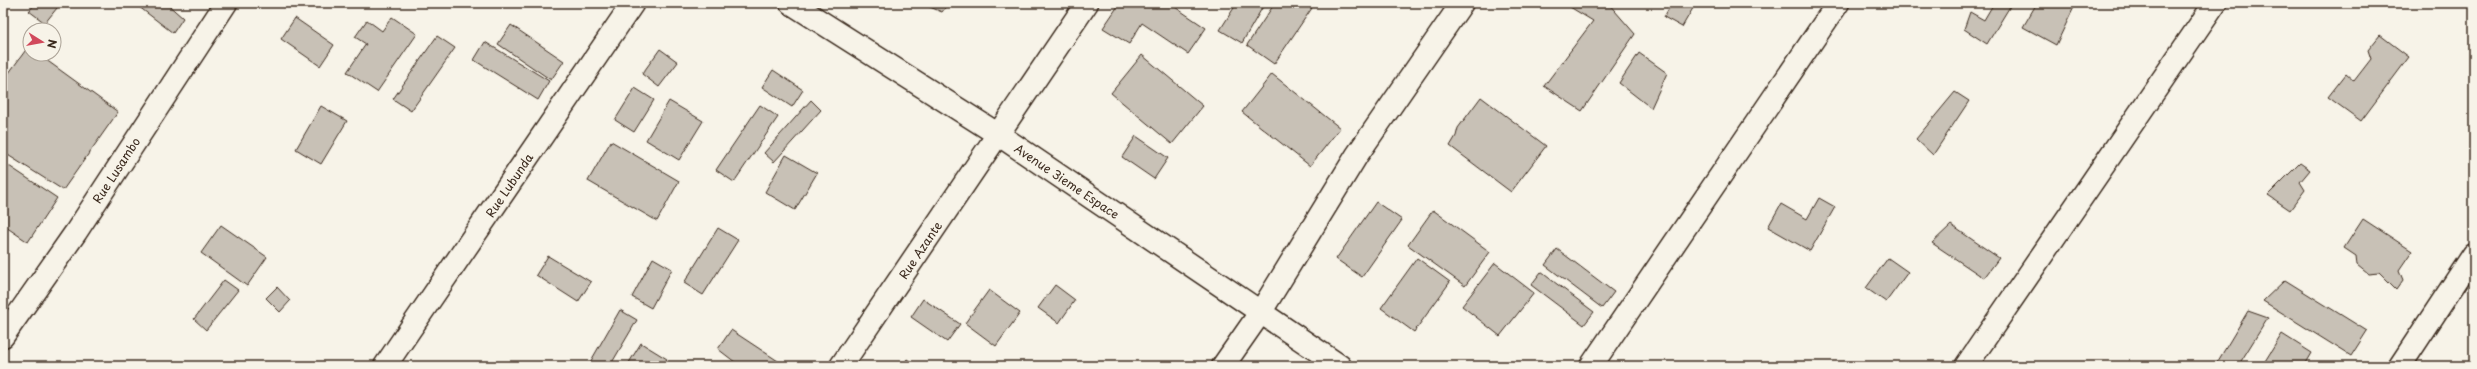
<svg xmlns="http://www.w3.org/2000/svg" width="2477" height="369" viewBox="0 0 2477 369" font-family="'Playpen Sans',sans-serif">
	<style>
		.building { fill: #c8c1b6; stroke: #3b2a1e }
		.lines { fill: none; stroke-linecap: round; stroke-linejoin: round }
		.minor-casing { stroke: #3b2a1e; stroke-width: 25 }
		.minor { stroke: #f7f3e8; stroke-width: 22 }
		.labels { text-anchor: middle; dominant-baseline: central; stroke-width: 3; stroke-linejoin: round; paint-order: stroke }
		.street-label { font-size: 12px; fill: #3b2a1e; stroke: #f7f3e8 }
	</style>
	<rect width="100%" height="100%" fill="#f7f3e8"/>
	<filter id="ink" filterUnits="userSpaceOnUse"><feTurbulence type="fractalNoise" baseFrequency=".025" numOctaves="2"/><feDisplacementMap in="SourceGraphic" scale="8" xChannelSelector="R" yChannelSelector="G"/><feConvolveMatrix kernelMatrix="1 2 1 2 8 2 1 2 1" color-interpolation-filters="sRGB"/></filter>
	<g filter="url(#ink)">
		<path class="building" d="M36 3H61L45 23 29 11Z
			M134 3H166L183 18 173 33Z
			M920 3H949L942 12Z
			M1120 3H1169L1206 28 1188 54 1142 23 1129 44 1103 28Z
			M1237 3H1265L1242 43 1220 30Z
			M1275 3H1305L1312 8 1274 64 1247 45Z
			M1572 3H1608L1635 34 1582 111 1544 86 1593 21 1570 7Z
			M1672 3H1696L1682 27 1664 17Z
			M1994 3H2012L1987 44 1964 29 1970 12 1984 20Z
			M2037 3H2076L2056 45 2023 27Z
			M392 17 417 34 377 92 347 72 366 44 355 37 367 20 382 31Z
			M295 18 334 45 320 66 281 39Z
			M511 25 564 61 551 80 498 44Z
			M2380 35 2409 57 2361 121 2328 97 2346 74 2354 81 2371 59 2368 50Z
			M437 36 455 48 411 111 393 99Z
			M485 42 549 81 538 100 474 60Z
			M28 47 30 54H38L118 112 63 190 3 152V81Z
			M660 49 678 62 659 87 642 74Z
			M1639 53 1667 73 1651 108 1619 83Z
			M1142 55 1203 106 1172 144 1111 93Z
			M773 70 803 90 792 107 762 87Z
			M1272 74 1340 128 1310 166 1242 112Z
			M635 88 654 100 634 132 615 120Z
			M1955 92 1969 101 1933 155 1916 139Z
			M1481 97 1546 146 1511 192 1450 146 1456 136 1458 128Z
			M811 100 821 110 774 162 764 153Z
			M669 101 703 121 679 160 646 140Z
			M760 105 778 117 734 182 716 170Z
			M321 106 347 121 321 164 296 149Z
			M1136 136 1168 158 1154 179 1122 157Z
			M611 141 679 181 657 221 588 181Z
			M786 155 817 173 795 210 765 192Z
			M3 162 57 198 28 242 3 225Z
			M2300 163 2310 170 2300 182 2305 190 2290 210 2268 195Z
			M1819 198 1835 207 1810 251 1768 227 1781 204 1807 219Z
			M1376 202 1402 220 1362 277 1336 259Z
			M1433 210 1490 252 1465 286 1408 245Z
			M2363 219 2412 251 2399 270 2403 280 2396 290 2379 273 2368 274 2357 265 2356 256 2344 248Z
			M221 225 267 257 247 286 201 253Z
			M1951 225 1999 258 1984 278 1932 243Z
			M718 228 738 240 703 295 684 283Z
			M1557 249 1614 292 1602 308 1545 265Z
			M548 256 591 282 578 302 536 275Z
			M653 258 672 269 651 308 632 297Z
			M1417 258 1450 282 1414 332 1381 308Z
			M1888 258 1908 272 1886 302 1866 288Z
			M1495 263 1534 293 1500 336 1462 306Z
			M1541 272 1594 312 1584 325 1531 285Z
			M224 280 238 290 206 330 194 319Z
			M2285 280 2367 331 2351 356 2263 301Z
			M1055 285 1075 300 1059 323 1038 308Z
			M277 287 290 301 280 312 266 298Z
			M989 290 1020 313 996 346 965 323Z
			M923 299 960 324 947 342 911 317Z
			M620 310 637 320 610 366H588Z
			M2248 311 2268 318 2238 366H2215Z
			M731 330 778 361 775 366H740L718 349Z
			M2282 334 2312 353 2305 365 2308 366H2262Z
			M641 343 667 359 663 366H627Z
			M907 359 917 366H902Z"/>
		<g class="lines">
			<g class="minor-casing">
				<path id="minor" d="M791 3 999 135 1340 366
					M3 336 76 232 226 3
					M385 366 633 3
					M841 366 1087 3
					M1223 366 1260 313 1357 155 1462 3
					M1591 366 1838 3
					M1966 366 2215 3
					M2400 366 2474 254"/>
			</g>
			<use href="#minor" class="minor"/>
		</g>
	</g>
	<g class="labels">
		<g class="street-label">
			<text transform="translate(116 170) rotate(-57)">Rue Lusambo</text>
			<text transform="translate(1067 181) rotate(34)">Avenue 3ieme Espace</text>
			<text transform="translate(509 185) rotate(-56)">Rue Lubunda</text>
			<text transform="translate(920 250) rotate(-56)">Rue Azante</text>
		</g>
	</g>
	<rect width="2477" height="369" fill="none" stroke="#f7f3e8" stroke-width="16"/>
	<rect x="8" y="8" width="2461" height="353" fill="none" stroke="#3b2a1e" stroke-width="1.5" filter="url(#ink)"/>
	<g transform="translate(42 42) rotate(101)"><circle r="19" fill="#f7f3e8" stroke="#aca397"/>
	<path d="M0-3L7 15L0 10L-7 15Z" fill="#d1495b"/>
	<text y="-6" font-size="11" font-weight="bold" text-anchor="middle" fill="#3b2a1e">N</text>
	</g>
</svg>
